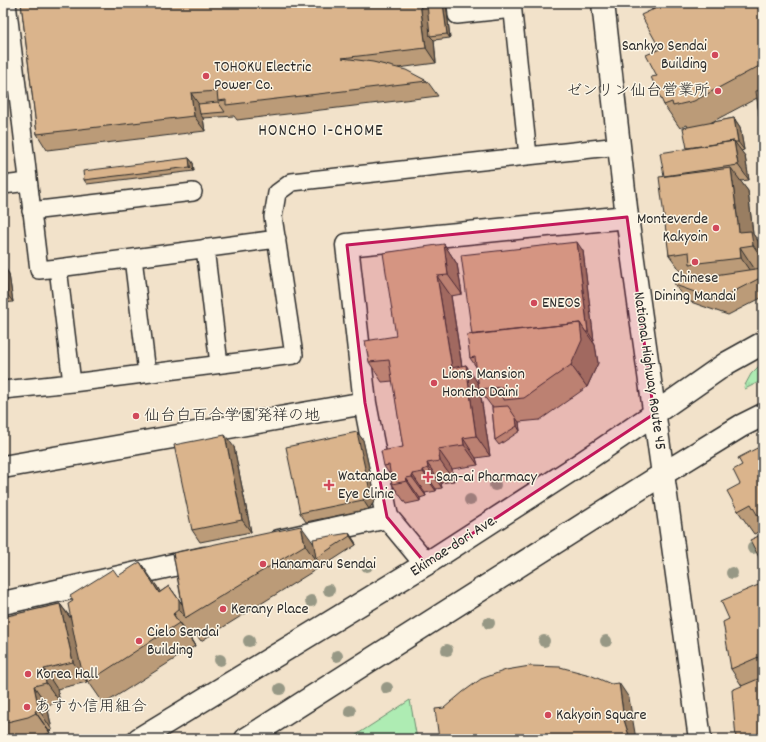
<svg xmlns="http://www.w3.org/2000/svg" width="766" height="742" viewBox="0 0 766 742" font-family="Dekko,'Klee One',sans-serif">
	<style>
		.grass { fill: url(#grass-tufts); stroke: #6c8c6f }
		.park { fill: #aeecb3; stroke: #6c8c6f }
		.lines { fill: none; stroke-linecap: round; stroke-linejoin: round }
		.lane-casing { stroke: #2b2b2b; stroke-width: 20 }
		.street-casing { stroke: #2b2b2b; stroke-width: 25 }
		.secondary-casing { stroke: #2b2b2b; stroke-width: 25 }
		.highway-casing { stroke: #2b2b2b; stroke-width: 25 }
		.lane { stroke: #fcf5e5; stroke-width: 17 }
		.street { stroke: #fcf5e5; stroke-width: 22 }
		.secondary { stroke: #fcf5e5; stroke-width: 22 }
		.highway { stroke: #fcf5e5; stroke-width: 22 }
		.tree { fill: #979885 }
		.wall { fill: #bb9b78; stroke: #2b2b2b }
		.shaded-wall { fill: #997e62; stroke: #2b2b2b }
		.building { fill: #dab48c; stroke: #2b2b2b }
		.marked { fill: #c2185b; fill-opacity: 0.2; stroke: #c2185b; stroke-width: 3; stroke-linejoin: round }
		.poi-dot { fill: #d1495b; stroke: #fcf5e5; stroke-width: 1.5 }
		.labels { text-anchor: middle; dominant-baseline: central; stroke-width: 3; stroke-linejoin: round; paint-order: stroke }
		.poi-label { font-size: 16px; fill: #2b2b2b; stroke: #fcf5e5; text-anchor: start }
		.street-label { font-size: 16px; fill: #2b2b2b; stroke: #fcf5e5 }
		.neighbourhood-label { font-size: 17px; letter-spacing: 1px; fill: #2b2b2b; stroke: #fcf5e5 }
	</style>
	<defs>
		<pattern id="grass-tufts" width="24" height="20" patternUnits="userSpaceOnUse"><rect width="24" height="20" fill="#aeecb3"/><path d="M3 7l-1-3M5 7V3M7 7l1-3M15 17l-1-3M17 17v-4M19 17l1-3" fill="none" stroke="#96cb9a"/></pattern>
	</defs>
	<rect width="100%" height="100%" fill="#f2e2ca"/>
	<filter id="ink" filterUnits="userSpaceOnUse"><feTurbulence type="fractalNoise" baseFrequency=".025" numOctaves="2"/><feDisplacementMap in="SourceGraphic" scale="8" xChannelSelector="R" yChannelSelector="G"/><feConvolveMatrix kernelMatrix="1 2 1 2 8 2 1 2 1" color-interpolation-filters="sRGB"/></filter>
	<g filter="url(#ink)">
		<path class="grass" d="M763 362V380L745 389 744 387 751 374Z"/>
		<path class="park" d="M410 700 417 739H350Z"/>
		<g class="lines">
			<g class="lane-casing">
				<path id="lane" d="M7 3 39 270 58 268 72 383 294 355 273 217 277 193 292 182 619 146
					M456 3 457 15 513 9
					M512 3 528 156
					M3 185 28 182
					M31 211 193 192
					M205 248 219 364
					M133 258 147 373
					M58 268 277 239
					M3 390 72 383"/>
			</g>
			<g class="street-casing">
				<path id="street" d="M3 467 365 403
					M387 517 365 403 347 245 627 217
					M279 541 387 517 426 564
					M3 603 205 558"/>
			</g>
			<g class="secondary-casing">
				<path id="secondary" d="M139 739 426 564 573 469 654 414 727 363 763 343
					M246 739 663 474 741 426 763 415"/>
			</g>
			<g class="highway-casing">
				<path id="highway" d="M603 3 627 217 700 739"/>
			</g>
			<use href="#lane" class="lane"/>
			<use href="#street" class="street"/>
			<use href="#secondary" class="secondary"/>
			<use href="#highway" class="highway"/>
		</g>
		<g class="tree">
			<circle cx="495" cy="485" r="6"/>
			<circle cx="470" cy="500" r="6"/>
			<circle cx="753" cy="548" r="6"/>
			<circle cx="367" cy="566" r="6"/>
			<circle cx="732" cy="573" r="6"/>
			<circle cx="329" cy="590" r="6"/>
			<circle cx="311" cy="601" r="6"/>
			<circle cx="489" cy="623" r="6"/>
			<circle cx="249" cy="641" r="6"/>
			<circle cx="544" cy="641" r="6"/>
			<circle cx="606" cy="641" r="6"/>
			<circle cx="447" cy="650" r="6"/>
			<circle cx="337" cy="656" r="6"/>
			<circle cx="220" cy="660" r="6"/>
			<circle cx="387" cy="688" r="6"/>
			<circle cx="280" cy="689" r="6"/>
			<circle cx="350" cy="711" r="6"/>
		</g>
		<path class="wall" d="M21 3H446L450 38 434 40 436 63 398 68 427 81 438 96 237 120 234 116 203 118 205 131 47 150 37 134Z
			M763 3V144L757 98 710 123 734 118 740 127 744 150 741 151 745 156 749 180 740 181 748 191 753 234 763 248V297L728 315 685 300 675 285 699 277 686 278 669 255 664 176 687 148 688 127 687 125 680 128 664 105 657 76 660 49 652 10Z
			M189 158 193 163 194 171 87 184 84 180Z
			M444 244 457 264 462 294 451 296 462 366 466 365 478 384 477 368 470 358 472 335 583 251 594 341H593L595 345 598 363 587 387 540 420 519 422 520 431 499 445 495 440 492 407 480 391 490 456 476 458 478 465 452 469 454 481 441 483 442 488 436 489V491L425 493 426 496 420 498V501L406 504 392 484 390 475 384 466 403 447 393 381 382 382 369 362 396 336Z
			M3 265 9 274 13 302 3 303Z
			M357 432 363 440 376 499 369 509 306 522 300 513Z
			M763 445V530L754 534 738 511 742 465Z
			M234 447 251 532 200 542 192 530Z
			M349 533 355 542 356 545 322 567 319 563 320 567 201 641 194 632 189 636 195 646 104 704 86 678 87 682 57 689 60 702 47 705 52 730 49 731 50 733 42 736 31 739H3V617L60 604 71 618 118 576 156 585 160 592 169 586 182 604 173 553 313 543Z
			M763 583V739H736L742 686 731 669 729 619Z"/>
		<path class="shaded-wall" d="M420 3H429L430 36 434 40 436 63 426 48Z
			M443 3H446L450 38 447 34Z
			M191 93 202 109 200 114 203 118 205 131 194 116Z
			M734 118 740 127 744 150 738 142Z
			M734 141 745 156 749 180 738 165Z
			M189 158 193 163 194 171 190 167Z
			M731 168 748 191 753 234 763 248V260L753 245 739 232Z
			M577 242 583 251 594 341 588 332Z
			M444 244 457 264 462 294 448 275Z
			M740 247 756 271V280L741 258Z
			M3 265 9 274 13 302 7 294Z
			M762 268 763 270V278L762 277Z
			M437 276 451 296 465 387 452 368Z
			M580 323 595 345 598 363 587 387 571 365Z
			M466 365 479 385V389L480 391 490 456 476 436Z
			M516 418 519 422 520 431 517 426Z
			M357 432 363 440 376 499 369 509 363 500Z
			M225 435 234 447 251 532 242 520Z
			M463 438 476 458 478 465 464 445Z
			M438 449 452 469 454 481 440 461Z
			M427 463 441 483 442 488 428 468Z
			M423 470 436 489V491L423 472Z
			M412 474 425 493 426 496 412 477Z
			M406 478 420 498V501L407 481Z
			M301 526 317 548 316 558 319 563 320 567 305 545Z
			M349 533 355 542 356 545 350 536Z
			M140 562 156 585 175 615 159 593Z
			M169 586 190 615 185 618 179 609Z
			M60 604 74 623 87 682 73 662Z
			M173 614 189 636 195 646 179 623Z
			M44 669 57 689 60 702 46 683Z
			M619 683 629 698 636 739H630L624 720Z
			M34 686 47 705 52 730 39 710Z
			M35 711 49 731 50 733 36 713Z"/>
		<path class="building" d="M21 3H420L426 48 342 58 373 62 406 70 427 81 226 105V100L218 101 217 91 191 93 194 116 37 134Z
			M427 3H443L447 34 430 36Z
			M651 3H667L652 10Z
			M667 3H763V64L694 101 673 106 672 102 664 105 651 77 657 76 646 55 660 49 641 15Z
			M763 90V144L756 91Z
			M218 102 225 112 200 114 198 104Z
			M734 118 738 142H735L734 141 687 148 683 128Z
			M734 141 738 165 684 173 664 176 660 153Z
			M189 158 190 167 84 180 83 171Z
			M731 168 739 232 751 231 753 245 740 247 741 258 690 264 689 252 669 255 659 177Z
			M577 242 588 332H586L580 323 472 335 461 255Z
			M444 244 448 275 437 276 452 368 466 365 476 436 463 438 464 445 438 449 440 461 427 463 428 468 423 470V472L412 474V477L406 478 407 481 392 484 389 465 384 466 381 451 403 447 389 360 369 362 365 341 396 336 383 253Z
			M3 265 7 294H3Z
			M762 268V277L717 300 675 285 674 281Z
			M580 323 582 340 571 365 524 398 504 400 502 387 479 389 475 357 470 358 467 335Z
			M508 406 516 418 517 426 495 440 492 407Z
			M357 432 370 491 363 500 300 513 286 447Z
			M225 435 242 520 192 530 174 445Z
			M763 445V513L758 516 751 504 738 511 727 491 740 484 733 470 742 465 738 458Z
			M301 526 305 545 185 618 173 553Z
			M349 533 350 536 316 558 313 539Z
			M763 534V562L762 563 750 540Z
			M140 562 159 593 169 586 179 600V609L173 614 179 623 88 682 82 671 76 645 68 604 73 601 70 596 113 569 118 576Z
			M763 583V655L731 669 723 622 729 619 721 601Z
			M60 604 73 662 44 669 46 683 34 686 39 710 35 711 36 713 28 717 3 723V617Z
			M530 666 560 667 590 675 611 684 619 683 624 720 630 739H439L435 709 444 708 463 692 481 679 506 670Z
			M763 677V738L761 739H736L732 690Z"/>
	</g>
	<path class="marked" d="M627 217 654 414 426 564 387 517 365 403 347 245Z"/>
	<g class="poi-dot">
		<circle cx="715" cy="55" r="4"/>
		<circle cx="206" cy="76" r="4"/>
		<circle cx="718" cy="91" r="4"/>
		<circle cx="716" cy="228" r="4"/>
		<circle cx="695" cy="262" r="4"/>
		<circle cx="534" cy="303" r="4"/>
		<circle cx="434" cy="383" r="4"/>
		<circle cx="136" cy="416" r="4"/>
		<path d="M426 471h4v4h4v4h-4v4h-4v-4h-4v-4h4z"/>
		<path d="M327 479h4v4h4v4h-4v4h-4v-4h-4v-4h4z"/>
		<circle cx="263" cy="564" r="4"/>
		<circle cx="223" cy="609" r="4"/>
		<circle cx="139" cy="641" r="4"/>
		<circle cx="28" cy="674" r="4"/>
		<circle cx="27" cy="707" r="4"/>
		<circle cx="548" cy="715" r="4"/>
	</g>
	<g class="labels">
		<g class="poi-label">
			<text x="707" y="46" text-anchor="end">Sankyo Sendai<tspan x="707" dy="18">Building</tspan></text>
			<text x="214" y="67">TOHOKU Electric<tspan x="214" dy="18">Power Co.</tspan></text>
			<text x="710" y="91" text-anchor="end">ゼンリン仙台営業所</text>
			<text x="708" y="219" text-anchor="end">Monteverde<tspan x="708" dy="18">Kakyoin</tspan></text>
			<text x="695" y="278" text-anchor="middle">Chinese<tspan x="695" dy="18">Dining Mandai</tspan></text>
			<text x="542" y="303">ENEOS</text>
			<text x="442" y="374">Lions Mansion<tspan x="442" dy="18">Honcho Daini</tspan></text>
			<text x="144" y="416">仙台白百合学園発祥の地</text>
			<text x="338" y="476">Watanabe<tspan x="338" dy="18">Eye Clinic</tspan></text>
			<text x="436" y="477">San-ai Pharmacy</text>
			<text x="271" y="564">Hanamaru Sendai</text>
			<text x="231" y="609">Kerany Place</text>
			<text x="147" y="632">Cielo Sendai<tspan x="147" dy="18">Building</tspan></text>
			<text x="36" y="674">Korea Hall</text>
			<text x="35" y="707">あすか信用組合</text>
			<text x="556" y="715">Kakyoin Square</text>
		</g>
		<g class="street-label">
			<text transform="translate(649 371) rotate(82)">National Highway Route 45</text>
			<text transform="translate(454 546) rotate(-33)">Ekimae-dori Ave.</text>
		</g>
		<g class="neighbourhood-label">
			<text x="321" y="132">HONCHO 1-CHOME</text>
		</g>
	</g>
	<rect width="766" height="742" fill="none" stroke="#fcf5e5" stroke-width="16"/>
	<rect x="8" y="8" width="750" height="726" fill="none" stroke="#2b2b2b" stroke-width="1.5" filter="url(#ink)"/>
</svg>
